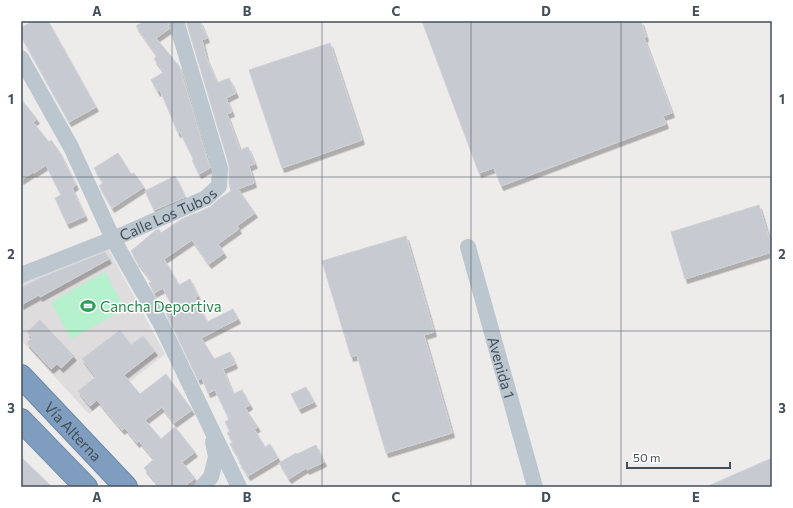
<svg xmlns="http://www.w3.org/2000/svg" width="793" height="508" viewBox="0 0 793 508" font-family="Commissioner,sans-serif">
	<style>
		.education { fill: #dfdcdd }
		.green { fill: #b4f1cc }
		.building { fill: #c7cad1; stroke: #ced1d8; filter: url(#shadow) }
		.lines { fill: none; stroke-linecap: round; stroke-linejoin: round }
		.highway-casing { stroke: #6a89aa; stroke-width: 24 }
		.street { stroke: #bbc6cf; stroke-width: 16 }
		.highway { stroke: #7f9ebf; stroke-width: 22 }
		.grid { fill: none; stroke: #434f5a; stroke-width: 1; stroke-opacity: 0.55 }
		.labels { text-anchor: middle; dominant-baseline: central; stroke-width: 3; stroke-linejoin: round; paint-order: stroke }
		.street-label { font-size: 15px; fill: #434f5a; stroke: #fff }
		.leisure-label { font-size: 15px; fill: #27864d; stroke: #fff; text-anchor: start }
		.neatline { fill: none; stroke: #434f5a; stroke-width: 1.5 }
		.grid-label { font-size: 13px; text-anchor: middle; font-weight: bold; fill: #434f5a }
	</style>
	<defs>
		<filter id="shadow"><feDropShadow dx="2.5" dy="4.5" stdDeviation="0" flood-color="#0004"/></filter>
	</defs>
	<rect width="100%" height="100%" fill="#eeebeb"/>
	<path class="education" d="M104 241 165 354 89 414 21 340V282Z"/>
	<path class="green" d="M105 272 125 309 71 339 51 302Z"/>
	<path class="building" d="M33 21H48L96 107 69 122 21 36V28Z
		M144 21H167L169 29 156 38 179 66 210 168 199 174 192 160H194L180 132 178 133 160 90 158 92 151 80 164 72 154 59 157 56 136 26Z
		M186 21H200L207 38 202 40 206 57 217 83 229 78 236 93 226 98 232 112 227 114 240 150 248 147 255 164 249 166 254 183 238 189 255 213 237 226 239 229 218 244 224 253 209 264 192 240 164 259 179 285 190 279 198 296 195 298 207 322 233 309 238 319 201 338 214 359 230 352 235 364 223 369 233 394 242 390 250 405 245 408 258 427 254 429 265 447 270 444 278 458 248 476 239 462 240 461 230 444 233 442 227 433 230 431 225 422 229 419 215 390 208 393 202 378 198 380 166 313 174 310 163 288 154 293 149 283 152 281 137 262 131 251 156 230 159 229 161 233 182 219 195 213V214L210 207 219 199 231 191 229 184V165Z
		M422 21H641L646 37 644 38 672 113 663 116 666 124 501 186 494 168 479 173Z
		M330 43 362 140 282 168 249 70Z
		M21 99 37 119 33 122 49 142 51 140 59 151 76 185 72 188 85 216 67 224 55 198 61 195 46 165 34 173 33 172 21 180Z
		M118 153 131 174 134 173 144 187 112 208 101 189 99 186 103 183 94 168Z
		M175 176 185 197 154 210 145 191Z
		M759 205 772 248V252L685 279 671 232Z
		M406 236 434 332 424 335 452 433 386 453 357 355 351 357 322 261Z
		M105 252 109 259 40 297 39 295 21 305V288L40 278Z
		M40 320 74 356 61 368 57 364 51 369 27 343 32 338 27 332Z
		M120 330 131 345 143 336 155 351 124 375 140 394 166 374 192 410 174 423 162 407 145 420 161 439 175 427 195 452 182 462 195 478 184 487H160L144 468 154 459 139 441 137 443 125 428 122 430 97 400 90 406 78 391 96 377 82 359Z
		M306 387 314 402 299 409 291 394Z
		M316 445 324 462 307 470 306 468 289 479 279 463 296 453 297 454Z
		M21 457 52 487H21Z
		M772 458V487H706Z"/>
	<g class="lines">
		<g class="highway-casing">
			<g id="highway">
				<path id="s3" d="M21 376 126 487"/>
				<path d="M21 420 86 487"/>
			</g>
		</g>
		<g class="street">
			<path d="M21 58 71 147 113 239 161 324 239 487"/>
			<path id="s1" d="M468 247 535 487"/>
			<path id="s2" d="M21 275 113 239 206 198 219 186 220 168 176 21"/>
			<path d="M202 487 211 477 216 457 213 442"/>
		</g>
		<use href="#highway" class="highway"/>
	</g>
	<path class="grid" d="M172 21V487M322 21V487M471 21V487M621 21V487M21 177H772M21 331H772"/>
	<defs>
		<g id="stadium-bare" transform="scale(1.2)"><path d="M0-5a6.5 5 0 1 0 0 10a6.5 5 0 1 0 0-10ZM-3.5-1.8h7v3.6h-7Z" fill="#2e9e5b" stroke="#fff" stroke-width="2.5" paint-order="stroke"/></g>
	</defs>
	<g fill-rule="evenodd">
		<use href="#stadium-bare" x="88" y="306"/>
	</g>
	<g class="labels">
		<g class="street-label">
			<text stroke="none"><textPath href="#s2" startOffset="159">Calle Los Tubos</textPath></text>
			<text stroke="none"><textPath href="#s1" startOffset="125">Avenida 1</textPath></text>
			<text stroke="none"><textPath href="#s3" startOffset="76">Vía Alterna</textPath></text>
		</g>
		<g class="leisure-label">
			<text x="100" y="306">Cancha Deportiva</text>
		</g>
	</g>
	<rect width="793" height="508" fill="none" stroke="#ffffff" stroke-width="44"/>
	<path d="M627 462v6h103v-6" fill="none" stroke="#434f5a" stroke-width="2"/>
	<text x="633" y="462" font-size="12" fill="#434f5a" stroke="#ffffff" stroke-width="3" paint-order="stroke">50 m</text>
	<rect x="22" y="22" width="749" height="464" class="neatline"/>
	<g class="grid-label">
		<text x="97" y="16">A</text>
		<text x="247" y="16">B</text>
		<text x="396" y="16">C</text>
		<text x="546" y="16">D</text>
		<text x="696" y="16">E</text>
		<text x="11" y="104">1</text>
		<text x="782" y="104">1</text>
		<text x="11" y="259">2</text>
		<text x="782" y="259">2</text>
		<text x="11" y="413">3</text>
		<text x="782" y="413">3</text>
		<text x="97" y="502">A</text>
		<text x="247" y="502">B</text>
		<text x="396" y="502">C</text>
		<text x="546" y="502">D</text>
		<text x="696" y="502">E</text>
	</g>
</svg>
